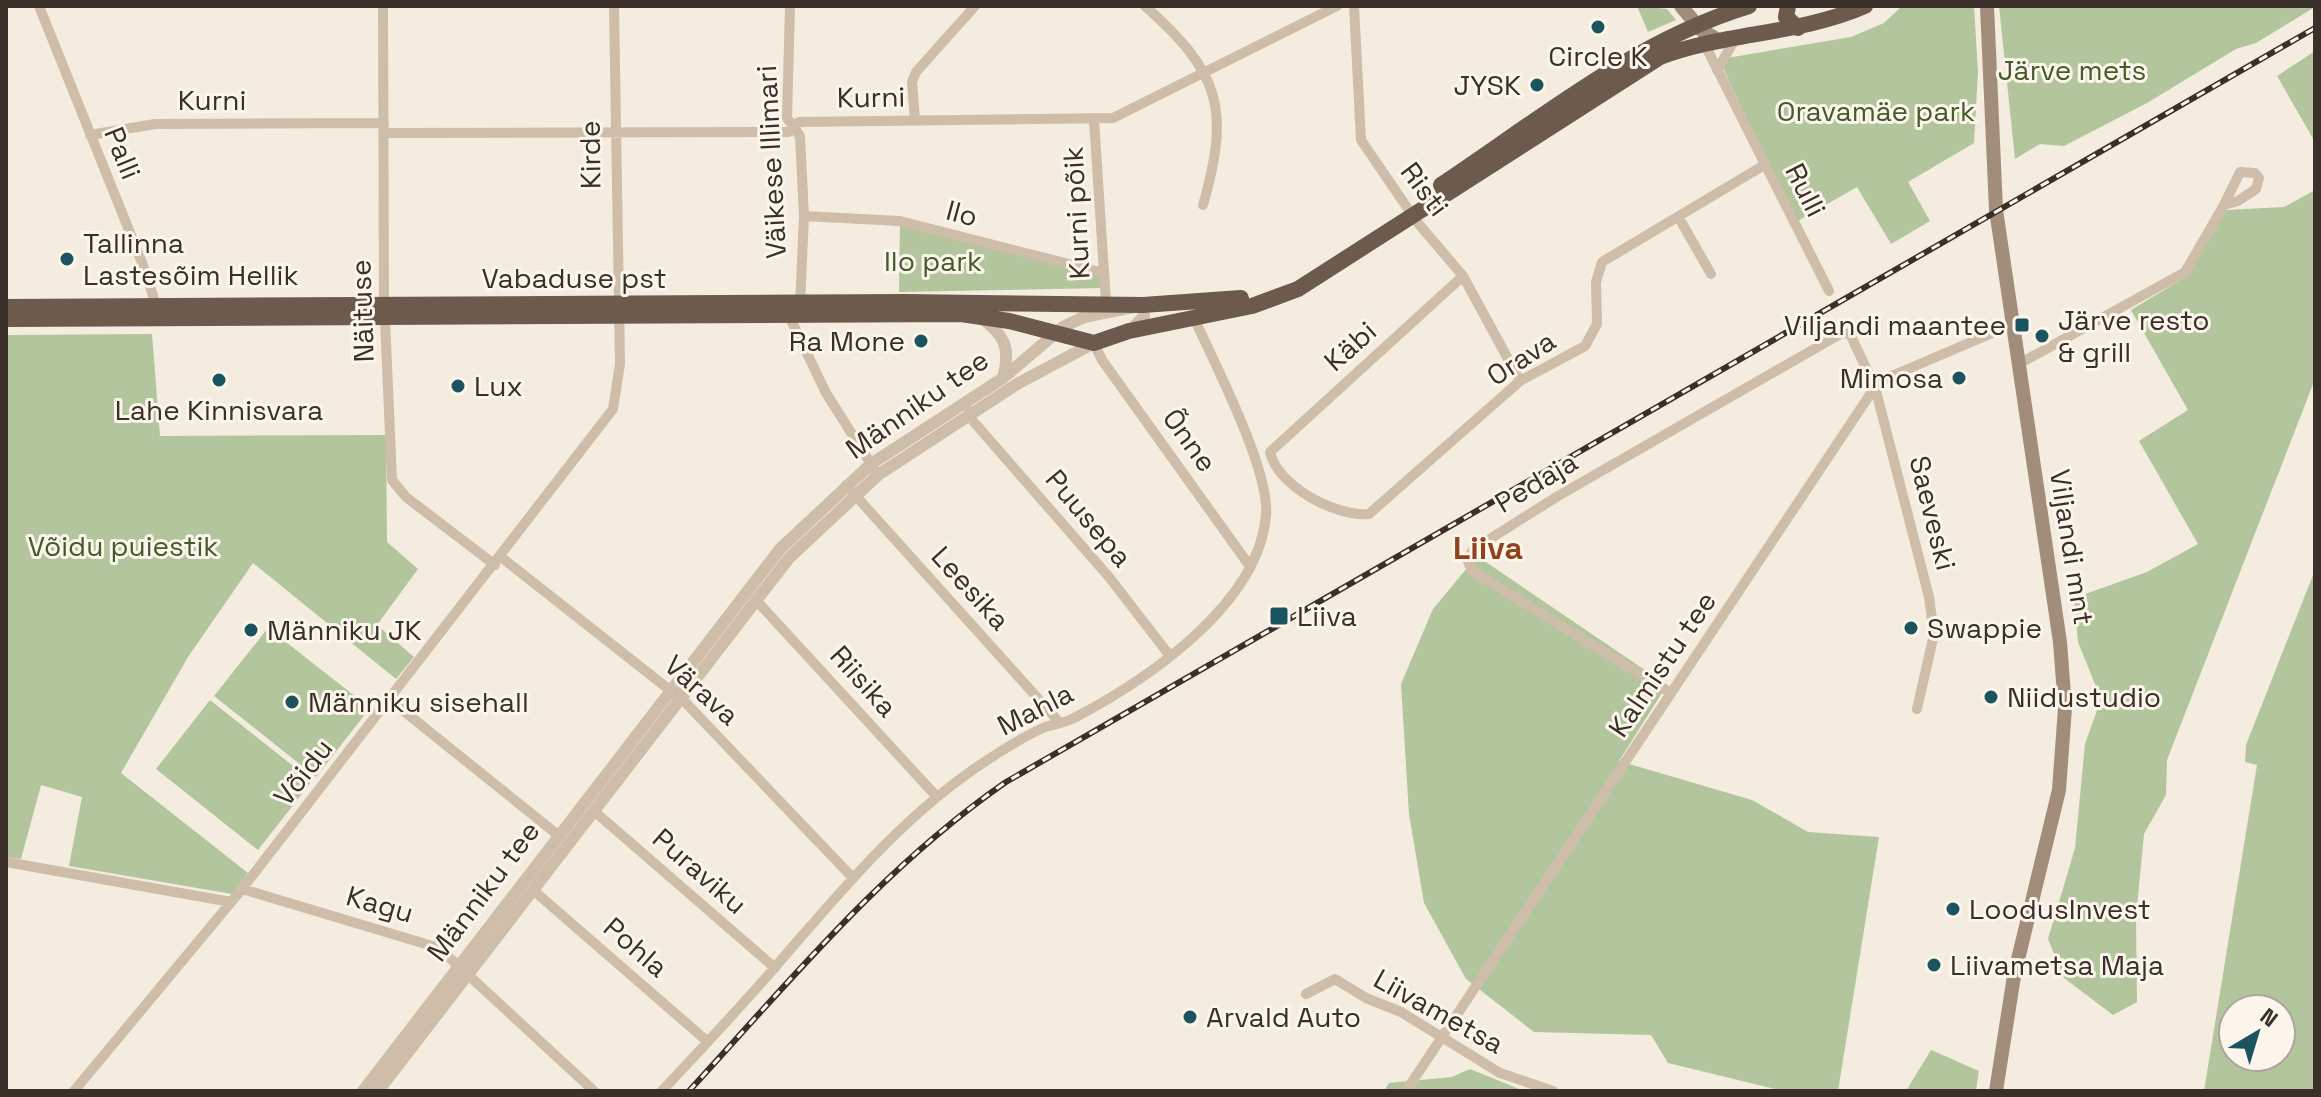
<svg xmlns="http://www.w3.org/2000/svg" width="2321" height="1097" viewBox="0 0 2321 1097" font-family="'Space Grotesk',sans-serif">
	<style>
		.green { fill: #b3c59c; fill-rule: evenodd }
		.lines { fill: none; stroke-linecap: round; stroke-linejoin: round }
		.minor { stroke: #cebda9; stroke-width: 10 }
		.tertiary { stroke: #cebda9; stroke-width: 12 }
		.secondary { stroke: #a28c7a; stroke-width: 14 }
		.trunk { stroke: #6c5a4c; stroke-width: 16 }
		.rail-casing { stroke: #3a3029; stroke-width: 6 }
		.rail { stroke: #fbf5eb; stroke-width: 3; stroke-dasharray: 9; stroke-linecap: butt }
		.poi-dot { fill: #1b545f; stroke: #fbf5eb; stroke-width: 3 }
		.labels { text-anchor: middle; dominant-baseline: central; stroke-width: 6; stroke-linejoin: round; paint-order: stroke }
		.poi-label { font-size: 28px; fill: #3a3029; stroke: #fbf5eb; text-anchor: start }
		.park-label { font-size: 28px; fill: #445b2b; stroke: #fbf5eb }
		.street-label { font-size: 28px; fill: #3a3029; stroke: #fbf5eb }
		.quarter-label { font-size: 32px; font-weight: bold; fill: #90431c; stroke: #fbf5eb }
	</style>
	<rect width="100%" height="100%" fill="#f4ecde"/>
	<path class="green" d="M1637 6 1667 9 1676 20 1648 32Z
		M1902 6H1974L1978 72 1974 143 1908 182 1930 221 1891 244 1857 187 1796 222 1722 66 1727 58 1851 37 1884 23Z
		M1999 6H2315V7L2256 43 2236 49 2147 103 2064 146 2040 144 2015 159Z
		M2315 51V142L2277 76Z
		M2315 190V379L2167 760 2166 795 2144 834 2136 916 2137 1002 2113 1015 2064 978 2048 939 2075 848 2085 744 2101 699 2078 642 2074 598 2147 572 2198 544 2139 441 2188 410 2131 310 2187 276 2226 210 2284 207Z
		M900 221 1104 273 1106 288 899 292Z
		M152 334 160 436 386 435 387 542 418 569 377 625 414 657 396 679 253 563 188 657 121 773 248 873 232 894 69 866 82 797 41 785 21 859 6 857V335Z
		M1477 556 1667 685 1619 761 1752 800 1808 832 1879 837 1838 1091H1783L1668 1063 1651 1035 1534 1032 1466 979 1424 903 1409 814 1401 684 1433 609Z
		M2315 570V1091H2204L2257 765 2245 762 2246 745ZM2233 1009H2281V1057H2233Z
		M268 628 370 708 316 777 214 696Z
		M210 700 312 781 258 850 156 769Z
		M1931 1050 1979 1071 1976 1091H1906Z
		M1470 1069 1524 1091H1384L1389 1083 1452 1077Z"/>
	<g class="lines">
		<path class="minor" d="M39 6 143 265 157 308
			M383 6 384 297 392 480 406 497 495 565
			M790 6 787 118 800 136 804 216 800 305
			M1145 6C1219 72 1231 107 1203 205
			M1354 6 1361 140 1417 222 1463 276 1520 381
			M1702 39 1829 291
			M1717 70 1736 38
			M1094 120 1106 302
			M915 121 912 82 916 72 975 6
			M384 133 789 132 799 122 1113 118 1337 6
			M90 135 155 124 384 123
			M804 216 900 221 1104 273
			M1679 218 1711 274
			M1463 276 1270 452C1277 486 1336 517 1369 514L1520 381 1585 346 1597 324 1596 282 1602 262 1766 164
			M792 315V322L826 393 878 475
			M1094 343 1102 360 1249 565
			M2017 365 2185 272 2224 205 2238 201 2256 189 2259 178 2255 173 2240 172 2224 205
			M969 411 973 421 1109 577 1170 656
			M846 485 1060 723
			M501 557 685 702 853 878
			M755 599 937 797
			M1671 693 1472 571 1467 559 1474 549 1558 496 1842 333 1850 334 1875 387 1929 597 1934 634 1917 709
			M390 700 558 835
			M594 811 775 968
			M6 862 231 902
			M242 889 439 948 594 1091
			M533 890 708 1042
			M1306 994 1335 979 1366 998 1401 1012 1500 1073 1553 1091
			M74 1091 242 889 613 409 620 364 614 6
			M662 1091C700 1050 739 1009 776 966 835 898 893 827 967 774 991 757 1018 739 1045 727 1054 724 1065 723 1074 718 1145 681 1259 605 1266 515 1270 470 1214 362 1194 318
			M1406 1091 1875 387 1887 378 2011 325"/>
		<path class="tertiary" d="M980 317C1005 335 1011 348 1003 378
			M363 1091 780 549 871 464 1003 378 1063 327 1084 317 1143 305 1144 316 1132 329
			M378 1091 789 558 878 475 1017 384 1094 343"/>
		<path class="secondary" d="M1681 6 1700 29 1718 40
			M1987 6 1996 210 2060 642 2065 708 2059 790 2014 976 1996 1091"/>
		<path class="trunk" d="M1788 6 1786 17 1798 28
			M1441 185C1539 120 1636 40 1749 6
			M6 307 905 302 1143 305 1241 298
			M6 319 961 314 1009 321 1094 343 1129 331 1252 306 1298 289 1660 57C1727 32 1798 35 1865 6"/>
		<g class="rail-casing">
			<path id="rail" d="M689 1091C790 981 883 867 1006 782L2315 28"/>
		</g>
		<use href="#rail" class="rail"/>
	</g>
	<g class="poi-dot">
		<circle cx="1598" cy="27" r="8"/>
		<circle cx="1537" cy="85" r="8"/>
		<circle cx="67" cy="259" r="8"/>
		<rect x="2014" y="317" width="16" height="16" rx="4"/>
		<circle cx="2042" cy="336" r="8"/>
		<circle cx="921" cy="341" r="8"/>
		<circle cx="1959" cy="378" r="8"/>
		<circle cx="219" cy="380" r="8"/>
		<circle cx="458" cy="386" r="8"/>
		<rect x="1269" y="606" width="20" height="20" rx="4"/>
		<circle cx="1911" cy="628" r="8"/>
		<circle cx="251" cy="630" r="8"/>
		<circle cx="1991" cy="697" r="8"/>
		<circle cx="292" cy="702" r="8"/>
		<circle cx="1953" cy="909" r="8"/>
		<circle cx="1934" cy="965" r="8"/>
		<circle cx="1190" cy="1017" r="8"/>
	</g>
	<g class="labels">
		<g class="poi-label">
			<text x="1598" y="56" text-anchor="middle">Circle K</text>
			<text x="1521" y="85" text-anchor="end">JYSK</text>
			<text x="83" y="243">Tallinna<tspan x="83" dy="32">Lastesõim Hellik</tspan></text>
			<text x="2058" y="320">Järve resto<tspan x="2058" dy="32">&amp; grill</tspan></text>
			<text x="2006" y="325" text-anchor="end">Viljandi maantee</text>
			<text x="905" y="341" text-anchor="end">Ra Mone</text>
			<text x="1943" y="378" text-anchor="end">Mimosa</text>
			<text x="474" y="386">Lux</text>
			<text x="219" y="410" text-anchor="middle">Lahe Kinnisvara</text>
			<text x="1297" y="616">Liiva</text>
			<text x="1927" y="628">Swappie</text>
			<text x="267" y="630">Männiku JK</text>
			<text x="2007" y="697">Niidustudio</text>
			<text x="308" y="702">Männiku sisehall</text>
			<text x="1969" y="909">LoodusInvest</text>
			<text x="1950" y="965">Liivametsa Maja</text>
			<text x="1206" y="1017">Arvald Auto</text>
		</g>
		<g class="park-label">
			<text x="2072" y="70">Järve mets</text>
			<text x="1876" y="111">Oravamäe park</text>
			<text x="933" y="261">Ilo park</text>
			<text x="123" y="546">Võidu puiestik</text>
		</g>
		<g class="street-label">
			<text transform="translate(871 97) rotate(-1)">Kurni</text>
			<text x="212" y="100">Kurni</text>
			<text transform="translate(123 153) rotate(68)">Palli</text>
			<text transform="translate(590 155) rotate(-91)">Kirde</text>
			<text transform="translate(771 162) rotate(-93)">Väikese Illimari</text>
			<text transform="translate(1425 189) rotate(53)">Risti</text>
			<text transform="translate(1806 190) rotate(63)">Rulli</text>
			<text transform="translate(962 213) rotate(15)">Ilo</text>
			<text transform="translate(1076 213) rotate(-93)">Kurni põik</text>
			<text x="574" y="278">Vabaduse pst</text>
			<text transform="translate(362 311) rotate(-92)">Näituse</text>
			<text transform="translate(1350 346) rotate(-42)">Käbi</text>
			<text transform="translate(1521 358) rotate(-33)">Orava</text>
			<text transform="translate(917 404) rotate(-35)">Männiku tee</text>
			<text transform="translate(1190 440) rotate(54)">Õnne</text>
			<text transform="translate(1536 482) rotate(-31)">Pedaja</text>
			<text transform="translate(1933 513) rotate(76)">Saeveski</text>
			<text transform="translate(1089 518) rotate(50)">Puusepa</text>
			<text transform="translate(2072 547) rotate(81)">Viljandi mnt</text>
			<text transform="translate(971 588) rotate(48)">Leesika</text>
			<text transform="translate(1662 664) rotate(-56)">Kalmistu tee</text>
			<text transform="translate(864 681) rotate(48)">Riisika</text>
			<text transform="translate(702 690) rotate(42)">Värava</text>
			<text transform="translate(1035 709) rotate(-27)">Mahla</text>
			<text transform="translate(303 772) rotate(-52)">Võidu</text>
			<text transform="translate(700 871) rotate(41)">Puraviku</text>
			<text transform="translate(483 891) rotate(-53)">Männiku tee</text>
			<text transform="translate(380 904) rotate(16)">Kagu</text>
			<text transform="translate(636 947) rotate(41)">Pohla</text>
			<text transform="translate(1439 1011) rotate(29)">Liivametsa</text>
		</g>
		<g class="quarter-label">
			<text x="1488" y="548">Liiva</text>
		</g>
	</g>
	<rect width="2321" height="1097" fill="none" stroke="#3a3029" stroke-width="16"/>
	<g transform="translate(2257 1033) rotate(38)"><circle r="38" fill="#fbf5eb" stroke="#aea69d" stroke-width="2"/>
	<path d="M0-6L14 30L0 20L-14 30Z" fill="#1b545f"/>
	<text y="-12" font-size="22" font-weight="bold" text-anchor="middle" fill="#3a3029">N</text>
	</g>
</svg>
